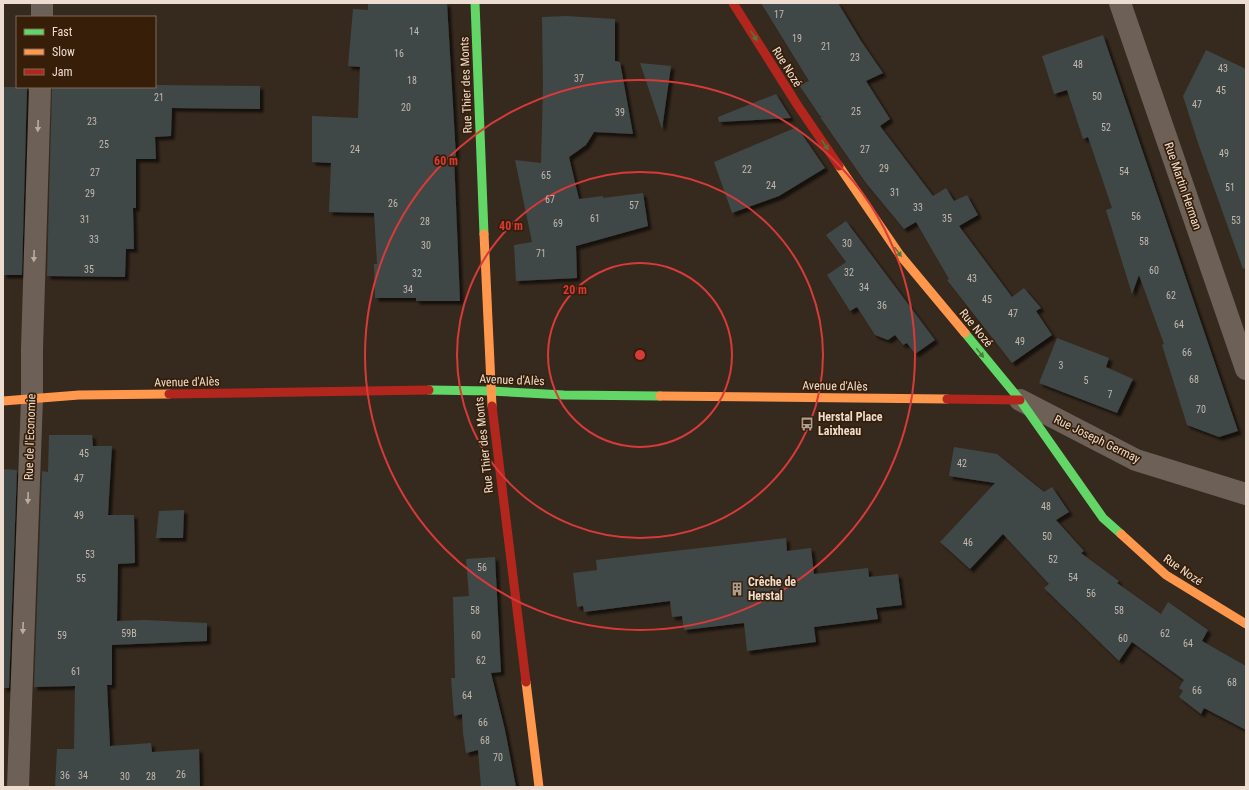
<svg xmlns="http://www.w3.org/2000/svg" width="1249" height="790" viewBox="0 0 1249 790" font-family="'Roboto Condensed',sans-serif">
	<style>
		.building { fill: #404746; filter: url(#shadow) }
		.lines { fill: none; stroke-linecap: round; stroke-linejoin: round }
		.street { stroke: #6c6057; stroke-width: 22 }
		.fast { stroke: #63d668; stroke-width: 9 }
		.slow { stroke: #ff974d; stroke-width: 9 }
		.jam { stroke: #b3261e; stroke-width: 9 }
		.oneway { fill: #4c7a38 }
		.oneway2 { fill: #b9aba0 }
		.ring { fill: none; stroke: #d83a39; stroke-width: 2 }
		.labels { text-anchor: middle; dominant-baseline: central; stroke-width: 3.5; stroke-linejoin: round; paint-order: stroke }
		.number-label { font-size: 10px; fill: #c2b8ae }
		.street-label { font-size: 12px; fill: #edddd0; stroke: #361e08 }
		.poi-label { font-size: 12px; font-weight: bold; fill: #edddd0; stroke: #361e08; text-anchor: start }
		.centre { fill: #d83a39; stroke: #361e08; stroke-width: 2 }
		.ring-label { font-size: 12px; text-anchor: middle; font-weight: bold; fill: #d83a39; stroke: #361e08; stroke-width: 3.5; stroke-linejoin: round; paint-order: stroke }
	</style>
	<defs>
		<filter id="shadow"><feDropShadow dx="3.5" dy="3.5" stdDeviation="1" flood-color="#0009"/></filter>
	</defs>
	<rect width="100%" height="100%" fill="#36291e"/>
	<path class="building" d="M368 3H447L456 157H454L460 301H416V298H375L374 264H377L374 213 329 212 331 163 312 162V116L358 118 360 67 348 66 353 9 368 10Z
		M761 3H838L861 41 883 73 866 81 890 119 880 126 933 196 946 188 954 201 967 195 978 215 959 226 1012 297 1024 288 1041 308 1036 311 1052 335 1012 363 947 280 949 279 916 222 904 229 866 183 820 117 823 116H820L799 85 809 81Z
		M566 16 615 19V61L620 62 633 134 594 132 586 145 569 157 579 199 603 196V198L643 193 648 226 576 246 577 278 516 281 514 245 532 242 515 160 541 163 543 86 542 17Z
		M1103 35 1238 431 1219 437 1187 425 1162 345 1164 344 1139 275 1132 294 1106 210 1112 208 1088 137 1083 139 1067 90 1054 94 1042 56Z
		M1206 50 1246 69V268L1243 269 1198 143 1183 96Z
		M640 63 671 66 662 129Z
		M155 85 260 86V109L172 108 171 136 155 137 156 159H136V208H133L134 249H126L125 277 47 276 52 87H155Z
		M3 87H27L22 275H3Z
		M776 94 791 118 719 122 718 117Z
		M797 127 825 168 779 196 732 213 714 162Z
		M846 221 935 340 915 354 907 343 903 345 895 335 888 340 875 335 857 307 850 311 827 275 846 262 826 235Z
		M1057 338 1109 358 1106 367 1133 379 1117 413 1039 383Z
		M49 435H92L93 446H112L108 515H134L135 563 118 564 117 621 145 620 207 623V641L112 645V685H107L110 746 151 743 152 752 199 749 200 787H55L57 749H74L75 686 34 687 42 471 48 472Z
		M954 447 997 454 1044 492 1052 487 1069 512 1056 520 1084 551 1081 553 1119 581 1117 583 1161 614 1168 602 1208 630 1202 641 1246 666V730L1204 708 1201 714 1179 697 1183 691 1179 688 1184 680 1132 642 1119 661 1044 588 1049 584 1003 534 970 569 940 542 995 483 949 476Z
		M3 469 17 470 9 688H3Z
		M184 510 183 538H156L159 511Z
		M786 538 787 551 811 548 814 574 868 568 869 577 898 574 902 605 876 608 878 619 814 627 816 642 747 651 744 623 684 630 682 616 672 617 670 601 584 612 583 606 577 607 573 573 597 570 596 560Z
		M495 557 501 672 491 673 505 730 516 787H481L478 750 466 753 463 733 462 714 454 716 451 678H455L453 597 469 596 466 559Z"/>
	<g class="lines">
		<path class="street" d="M1120 3 1246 369
			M42 17V3
			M1020 400 1136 460 1246 494
			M18 787 32 398V349L40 87"/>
		<path class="fast" d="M475 3 484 234
			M965 333 1020 400 1103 518 1121 534
			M429 390 490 391 564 395 660 396"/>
		<path class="slow" d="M839 166 900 255 965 333
			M484 234 492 406
			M660 396 947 399
			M3 401 79 395 169 394
			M1121 534 1166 575 1246 624
			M526 682 539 787"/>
		<path class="jam" d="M733 3 798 106 839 166
			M169 394 429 390
			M947 399 1020 400
			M492 406 526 682"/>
	</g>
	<defs><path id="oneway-solid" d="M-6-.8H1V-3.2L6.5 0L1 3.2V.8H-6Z"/></defs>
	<g class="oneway">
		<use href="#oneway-solid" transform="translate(754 36) rotate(58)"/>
		<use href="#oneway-solid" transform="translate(825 145) rotate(56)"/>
		<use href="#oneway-solid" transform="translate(898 252) rotate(54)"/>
		<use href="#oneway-solid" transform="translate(980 353) rotate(51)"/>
	</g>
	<g class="oneway2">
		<use href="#oneway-solid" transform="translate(38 126) rotate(92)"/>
		<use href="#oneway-solid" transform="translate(34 256) rotate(92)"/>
		<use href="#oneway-solid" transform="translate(28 498) rotate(92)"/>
		<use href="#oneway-solid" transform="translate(23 628) rotate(92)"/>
	</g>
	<g class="ring">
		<circle cx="640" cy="355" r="92"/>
		<circle cx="640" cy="355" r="183"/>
		<circle cx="640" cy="355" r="275"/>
	</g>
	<defs>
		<g id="bus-bare" transform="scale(1.08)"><path d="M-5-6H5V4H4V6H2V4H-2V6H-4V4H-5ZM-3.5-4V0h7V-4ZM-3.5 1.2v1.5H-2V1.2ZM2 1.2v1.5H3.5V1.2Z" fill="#ad9e92" stroke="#361e08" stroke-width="2.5" paint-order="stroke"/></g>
		<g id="building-bare" transform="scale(1.08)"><path d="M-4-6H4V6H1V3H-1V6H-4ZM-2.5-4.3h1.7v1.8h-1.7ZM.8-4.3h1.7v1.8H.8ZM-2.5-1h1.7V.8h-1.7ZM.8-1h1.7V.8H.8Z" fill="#ad9e92" stroke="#361e08" stroke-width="2.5" paint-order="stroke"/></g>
	</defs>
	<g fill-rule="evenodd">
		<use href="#bus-bare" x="807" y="424"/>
		<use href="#building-bare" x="737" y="589"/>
	</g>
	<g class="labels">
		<g class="number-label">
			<text x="779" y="14">17</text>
			<text x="414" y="31">14</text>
			<text x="797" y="38">19</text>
			<text x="826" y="46">21</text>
			<text x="399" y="53">16</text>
			<text x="855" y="57">23</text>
			<text x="1078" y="64">48</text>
			<text x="1223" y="68">43</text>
			<text x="579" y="78">37</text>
			<text x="412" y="80">18</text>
			<text x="1221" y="90">45</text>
			<text x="1097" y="96">50</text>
			<text x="159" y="97">21</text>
			<text x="1197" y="104">47</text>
			<text x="406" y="107">20</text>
			<text x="856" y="111">25</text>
			<text x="620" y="112">39</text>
			<text x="92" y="121">23</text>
			<text x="1106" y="127">52</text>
			<text x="104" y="144">25</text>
			<text x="355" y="149">24</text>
			<text x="865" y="149">27</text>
			<text x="1224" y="153">49</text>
			<text x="884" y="168">29</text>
			<text x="747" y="169">22</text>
			<text x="1124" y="171">54</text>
			<text x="95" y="172">27</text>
			<text x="546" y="175">65</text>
			<text x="771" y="185">24</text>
			<text x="1230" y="187">51</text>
			<text x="895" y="192">31</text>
			<text x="90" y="193">29</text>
			<text x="550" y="199">67</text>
			<text x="393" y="203">26</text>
			<text x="634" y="205">57</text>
			<text x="918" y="207">33</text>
			<text x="1136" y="216">56</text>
			<text x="595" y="218">61</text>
			<text x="947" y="218">35</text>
			<text x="85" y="219">31</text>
			<text x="1236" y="220">53</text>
			<text x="425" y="221">28</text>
			<text x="558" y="223">69</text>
			<text x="94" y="239">33</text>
			<text x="1144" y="241">58</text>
			<text x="847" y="243">30</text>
			<text x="426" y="245">30</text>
			<text x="541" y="253">71</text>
			<text x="89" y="269">35</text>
			<text x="1154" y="270">60</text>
			<text x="849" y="272">32</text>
			<text x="417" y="273">32</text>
			<text x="972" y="278">43</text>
			<text x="864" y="287">34</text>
			<text x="408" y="289">34</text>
			<text x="1171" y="295">62</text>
			<text x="987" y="299">45</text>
			<text x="882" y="305">36</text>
			<text x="1013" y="313">47</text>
			<text x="1179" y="324">64</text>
			<text x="1020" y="341">49</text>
			<text x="1187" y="352">66</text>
			<text x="1061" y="365">3</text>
			<text x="1194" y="379">68</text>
			<text x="1086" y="380">5</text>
			<text x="1110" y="394">7</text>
			<text x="1201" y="409">70</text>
			<text x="84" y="453">45</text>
			<text x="962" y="463">42</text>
			<text x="79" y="478">47</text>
			<text x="1046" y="506">48</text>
			<text x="79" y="515">49</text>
			<text x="1047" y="536">50</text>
			<text x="968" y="542">46</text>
			<text x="90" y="554">53</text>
			<text x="1053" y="559">52</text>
			<text x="482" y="567">56</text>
			<text x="1073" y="577">54</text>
			<text x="81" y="578">55</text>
			<text x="1091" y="593">56</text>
			<text x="475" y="610">58</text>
			<text x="1119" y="610">58</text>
			<text x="129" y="633">59B</text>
			<text x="1165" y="633">62</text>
			<text x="62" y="635">59</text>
			<text x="476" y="635">60</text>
			<text x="1123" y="638">60</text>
			<text x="1188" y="643">64</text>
			<text x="481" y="660">62</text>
			<text x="76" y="671">61</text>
			<text x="1232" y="682">68</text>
			<text x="1197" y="690">66</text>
			<text x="467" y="695">64</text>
			<text x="483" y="722">66</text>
			<text x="485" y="740">68</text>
			<text x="498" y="757">70</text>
			<text x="181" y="774">26</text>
			<text x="65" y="775">36</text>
			<text x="83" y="775">34</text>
			<text x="125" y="776">30</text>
			<text x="151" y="776">28</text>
		</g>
		<g class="street-label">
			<text transform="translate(787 67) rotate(58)">Rue Nozé</text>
			<text transform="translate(466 85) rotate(-92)">Rue Thier des Monts</text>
			<text transform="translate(1183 186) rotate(71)">Rue Martin Herman</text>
			<text transform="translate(976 328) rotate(51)">Rue Nozé</text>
			<text transform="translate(512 380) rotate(2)">Avenue d'Alès</text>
			<text transform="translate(187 382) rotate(-1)">Avenue d'Alès</text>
			<text transform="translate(835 386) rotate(1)">Avenue d'Alès</text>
			<text transform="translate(30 437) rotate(-88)">Rue de l'Economie</text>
			<text transform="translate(1097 439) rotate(26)">Rue Joseph Germay</text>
			<text transform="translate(484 445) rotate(-96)">Rue Thier des Monts</text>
			<text transform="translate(1183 570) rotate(35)">Rue Nozé</text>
		</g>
		<g class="poi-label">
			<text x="818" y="417">Herstal Place<tspan x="818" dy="14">Laixheau</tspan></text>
			<text x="748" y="582">Crêche de<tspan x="748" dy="14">Herstal</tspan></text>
		</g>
	</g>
	<circle cx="640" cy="355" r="6" class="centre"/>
	<g class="ring-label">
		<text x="446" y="165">60 m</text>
		<text x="511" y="230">40 m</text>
		<text x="575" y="294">20 m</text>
	</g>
	<rect width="1249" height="790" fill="none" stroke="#edddd0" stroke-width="8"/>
	<rect x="16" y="16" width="140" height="72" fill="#361e08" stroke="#7f6a58"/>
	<rect x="24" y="29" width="20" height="6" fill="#63d668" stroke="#7f6a58"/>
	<text x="52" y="36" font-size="12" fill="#edddd0">Fast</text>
	<rect x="24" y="49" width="20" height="6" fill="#ff974d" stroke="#7f6a58"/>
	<text x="52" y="56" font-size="12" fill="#edddd0">Slow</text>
	<rect x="24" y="69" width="20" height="6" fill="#b3261e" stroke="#7f6a58"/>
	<text x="52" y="76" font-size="12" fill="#edddd0">Jam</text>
</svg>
